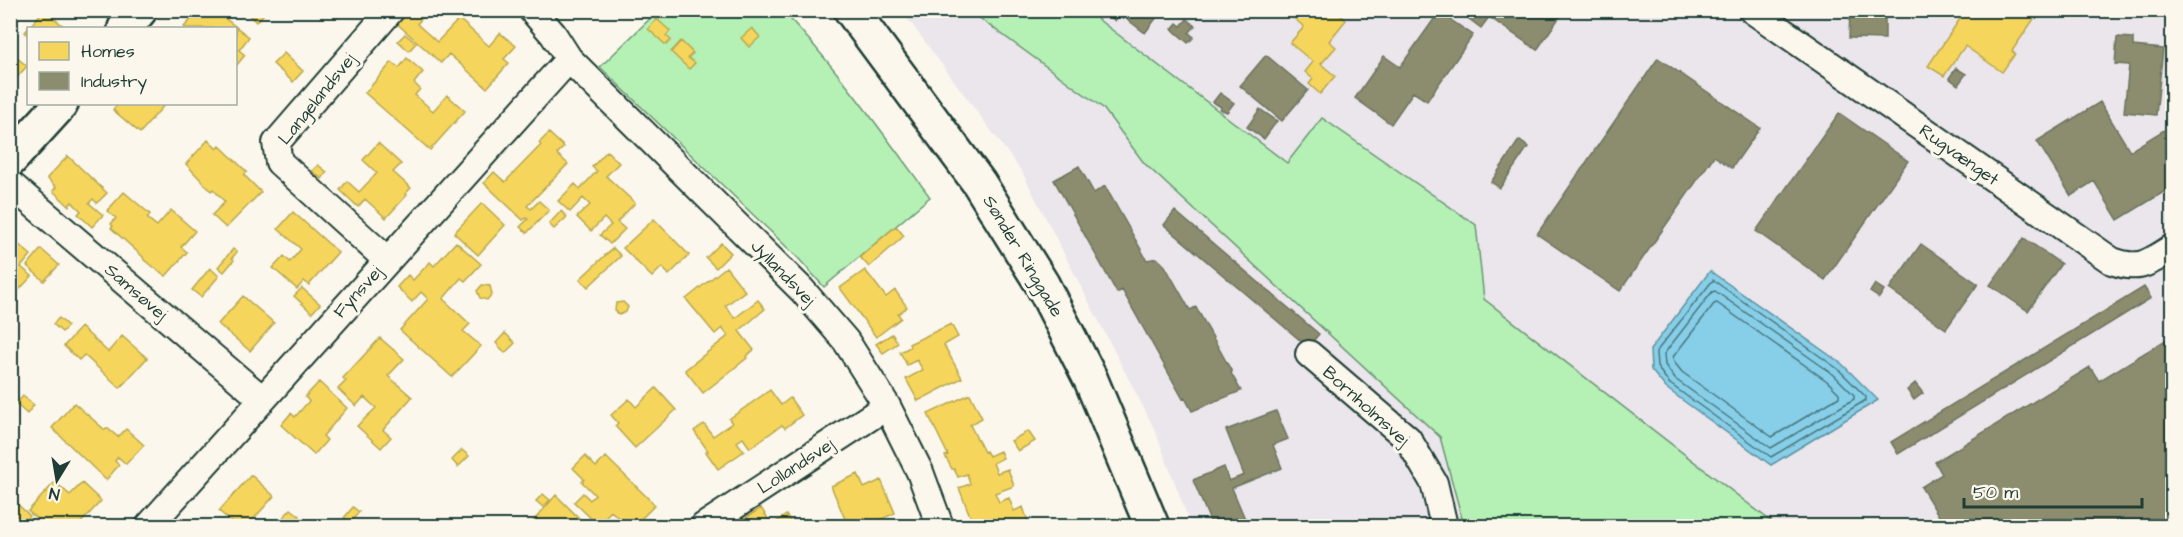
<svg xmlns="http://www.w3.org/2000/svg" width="2183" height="537" viewBox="0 0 2183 537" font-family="'Architects Daughter',sans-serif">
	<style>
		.built { fill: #ebe5ec }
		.green { fill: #b5f0b5; stroke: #6a9674; stroke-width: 1.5 }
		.water { fill: #87cee8; stroke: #5d94a0; stroke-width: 1.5 }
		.homes { fill: #f6d55c; stroke: #b6a750; stroke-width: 1.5 }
		.industry { fill: #8c8c6e; stroke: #6b745d; stroke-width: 1.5 }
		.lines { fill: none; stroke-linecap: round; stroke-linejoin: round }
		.shore { stroke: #49777c; stroke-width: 1.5 }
		.street-casing { stroke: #1f3d34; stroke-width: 30 }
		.secondary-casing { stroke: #1f3d34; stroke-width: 38 }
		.street { stroke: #fbf7ec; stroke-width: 26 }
		.secondary { stroke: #fbf7ec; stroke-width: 33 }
		.labels { text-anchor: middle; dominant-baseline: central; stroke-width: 6; stroke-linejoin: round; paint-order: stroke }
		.street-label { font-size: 18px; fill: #1f3d34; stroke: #fbf7ec }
	</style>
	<rect width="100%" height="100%" fill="#fbf7ec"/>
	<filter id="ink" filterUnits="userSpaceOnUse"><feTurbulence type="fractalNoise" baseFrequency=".0167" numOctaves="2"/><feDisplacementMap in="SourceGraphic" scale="12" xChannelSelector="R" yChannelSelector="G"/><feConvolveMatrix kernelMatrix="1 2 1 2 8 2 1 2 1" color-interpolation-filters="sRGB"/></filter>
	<g filter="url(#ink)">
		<path class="built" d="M902 11H970L1103 108 1144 163 1440 437 1464 526H1191L1155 430 1022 172Z
			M1087 11H2172V526H1777L1484 299 1476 225 1322 118 1287 164Z"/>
		<path class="green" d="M658 11H783C837 68 883 133 930 197L824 287 798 258 600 67Z
			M970 11H1087L1287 163 1322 118 1476 225 1484 299 1777 526H1464L1440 437 1144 163 1103 108Z"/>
		<path class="water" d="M1710 271 1842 364 1878 400 1771 465 1666 388 1651 370 1650 350Z"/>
		<path class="homes" d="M44 10 66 28H28V36L25 32Z
			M190 10H214L249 37 239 50 245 55 236 66V28H186L184 27 195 15Z
			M244 10H259L263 15 256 22Z
			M403 10H417L423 17 417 24 437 42 459 19 489 46 500 33 516 46 504 59 509 63 487 88 449 54 441 63 394 21Z
			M1285 10H1335L1346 20 1329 41 1336 47 1321 64 1335 76 1320 94 1309 84 1313 79 1305 72 1313 62 1290 43 1304 27Z
			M1966 10H2040L2012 51 2015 54 2002 72 1965 46 1944 76 1928 66Z
			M657 19 670 31 666 36 671 40 666 45 648 29Z
			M752 28 760 37 749 47 741 38Z
			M405 34 416 43 409 51 398 41Z
			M681 41 693 53 688 58 695 63 689 69 671 52Z
			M10 52 27 66 10 85Z
			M284 53 303 71 293 82 273 64Z
			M407 58 423 72 414 83 420 89 415 95 433 111 447 95 465 111 430 150 365 93 392 62 399 68Z
			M118 104H165L140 133 113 110Z
			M549 133 564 147 557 154 568 164 527 206 531 209 539 201 549 210 527 233 520 227 528 219 526 218 523 220 484 183 494 172 505 182 541 145 539 143Z
			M208 140 217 149 220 146 247 172 244 175 261 192 226 228 212 215 225 202 213 189 211 191 186 164Z
			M378 143 401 164 393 172 411 188 405 194 407 195 386 218 365 199 358 207 340 190 347 181 359 192 377 173 363 160Z
			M607 151 619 163 606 176 635 203 617 222 625 229 610 244 600 235 611 225 604 218 591 231 577 217 590 205 583 198 570 212 558 201 575 184 580 189 597 171 592 167Z
			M68 156 107 193 97 203 93 199 89 203 103 215 92 227 78 214 81 211 72 202 69 206 53 191 56 187 47 178Z
			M318 165 327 172 322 179 312 171Z
			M124 192 150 214 147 218 157 226 171 210 195 231 181 247 187 252 166 276 144 260 143 257 111 228 113 226 111 224 116 218 107 211Z
			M482 203 505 225 478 255 454 233Z
			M561 211 567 217 554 229 549 224Z
			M293 212 338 252 309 285 304 281 297 289 273 268 284 256 290 262 301 249 278 229Z
			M654 219 689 255 669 275 662 267 652 277 623 248Z
			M896 226 904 236 869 267 860 257Z
			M10 237 31 255 21 267 32 276 18 291 10 284Z
			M456 242 481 264 465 281 461 278 443 299 470 324 463 331 481 346 452 377 400 330 428 299 421 292 412 302 397 287 408 275 413 280 430 262 434 266Z
			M721 243 731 253 716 268 706 258Z
			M613 248 621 256 588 287 580 279Z
			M41 249 59 265 44 281 27 266Z
			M233 249 237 252 232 258 234 260 224 272 218 267Z
			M726 267 745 291 725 306 735 318 758 300 765 309 739 331 754 350 746 356 747 358 703 393 685 370 728 336 722 328 715 334 686 299Z
			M210 268 219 276 201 297 192 290Z
			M865 270 886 297 895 290 907 307 898 314 901 318 876 337 840 288Z
			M482 285 490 286 492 294 487 300 480 298 477 291Z
			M302 288 320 304 312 313 294 296Z
			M243 296 274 323 250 351 218 324Z
			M623 302 628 307 626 312 619 315 615 310 616 303Z
			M59 318 68 326 62 332 53 324Z
			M951 324 958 337 944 345 962 378 918 401 906 379 923 370 917 360 907 365 900 352 910 347 909 344Z
			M81 327 108 352 122 336 147 358 120 388 84 355 79 360 64 346Z
			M505 333 515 343 505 353 496 343Z
			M892 334 898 343 883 353 876 344Z
			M380 338 404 359 388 376 412 397 383 430 391 437 381 448 357 426 376 408 364 397 356 406 338 389 346 381 343 378Z
			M319 382 347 408 323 436 327 440 314 455 281 425 291 413 295 417 309 401 305 397Z
			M656 388 676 410 635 448 615 426 618 423 611 415 629 399 636 407Z
			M770 390 781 405 790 398 802 415 785 428 782 425 750 448 743 438 737 442 744 451 718 469 706 452 708 451 694 431 704 424 713 436 732 423 729 419Z
			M970 394 982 418 970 425 984 452 986 451 989 456 1000 451 1003 458 993 463 997 473 1008 469 1014 486 995 493 999 502 1009 498 1014 511 1023 507 1029 524 1023 526H974L959 488 970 484 967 474 958 477 954 469H952L945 456 948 455 928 414Z
			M23 396 34 405 27 414 16 404Z
			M74 403 105 430 107 428 118 437 126 429 144 445 126 464 118 457 115 461 119 465 106 480 52 428Z
			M1028 431 1035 441 1018 451 1011 441Z
			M462 450 469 456 458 467 452 460Z
			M585 456 596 467 606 457 655 505 634 526H627L611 511 598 525 574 502 583 493 590 500 595 495 582 482 584 479 573 468Z
			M858 474 864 488 881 480 895 513 867 526H848L831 486Z
			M251 475 274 496 251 522 253 524 251 526H236L219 511Z
			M55 482 70 495 82 483 101 501 78 526H45L28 511Z
			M543 494 550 500 543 507 536 501Z
			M556 495 580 519 572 526H529Z
			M10 497 30 516 21 525 10 515Z
			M353 507 359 512 350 523 344 518Z
			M761 508 772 525 786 515 794 526H749L744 519Z
			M291 509 300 516 291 525 292 526H282L278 523Z"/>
		<path class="industry" d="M1102 10H1149L1157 17 1145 33 1120 14 1115 21Z
			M1457 10H1561L1563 12 1537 50 1489 17 1481 28Z
			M1850 10H1885V39L1849 38Z
			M1439 12 1473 35 1427 101 1413 92 1391 124 1355 98 1384 56 1400 67Z
			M1187 19 1195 26 1189 33 1194 37 1188 43 1172 29 1177 23 1181 26Z
			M2117 37 2133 38V46L2163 49 2156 115 2124 112 2129 65 2115 64Z
			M1266 55 1308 90 1282 121 1240 86Z
			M1658 58 1760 128 1732 168 1714 156 1620 291 1537 234Z
			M1956 68 1966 74 1958 85 1949 78Z
			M1220 93 1234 103 1227 112 1220 109 1221 107 1213 102Z
			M2100 102 2130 151 2172 125V187L2118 220 2094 181 2071 196 2037 141Z
			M1260 109 1277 121 1264 139 1247 127Z
			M1839 113 1908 161 1825 280 1756 231Z
			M1519 140 1528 147 1500 188 1491 182Z
			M1079 166 1094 193 1105 186 1147 260 1157 258 1165 266 1190 310 1196 307 1232 372 1231 373 1241 391 1192 411 1185 398 1183 399 1122 290 1117 293 1054 180Z
			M1175 211 1319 334 1308 347 1164 225Z
			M2024 238 2061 264 2028 311 1990 285Z
			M1921 244 1978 284 1946 329 1889 289Z
			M1875 284 1884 290 1879 298 1870 292Z
			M2144 287 2151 298 1898 454 1891 442Z
			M2172 336V526H1945L1921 487 1942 474 1935 462 2090 367 2099 381Z
			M1915 383 1923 393 1914 400 1907 390Z
			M1276 411 1288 439 1273 445 1282 468 1232 488 1248 526H1212L1193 480 1224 467 1229 481 1244 475 1226 430Z"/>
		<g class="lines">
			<path class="shore" d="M1713 280 1838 369 1866 397V400L1771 457 1670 384 1657 367 1656 352Z
				M1715 291 1833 374 1854 395V399L1771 448 1675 379 1665 365 1664 354 1712 292Z
				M1717 303 1827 381 1839 393V397L1772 437 1682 372 1674 362 1673 357 1714 304Z"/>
			<g class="street-casing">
				<path id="street" d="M532 10 553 34 569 59 802 290 846 341 887 406 920 472 940 526
					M1752 10 2112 261C2140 271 2148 263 2172 248
					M10 184 262 399
					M387 260 279 162 276 143 391 10
					M1309 354 1408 439 1434 483 1444 526
					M149 526 569 59
					M704 526 887 406"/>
			</g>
			<g class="secondary-casing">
				<path id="secondary" d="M851 10 979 183 1042 284 1091 380 1152 526
					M125 28 140 10
					M10 160 61 104"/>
			</g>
			<use href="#street" class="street"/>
			<use href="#secondary" class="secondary"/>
		</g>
	</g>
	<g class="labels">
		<g class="street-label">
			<text transform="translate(317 99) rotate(-51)">Langelandsvej</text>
			<text transform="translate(1959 155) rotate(35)">Rugvænget</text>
			<text transform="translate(1023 256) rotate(59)">Sønder Ringgade</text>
			<text transform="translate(783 273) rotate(46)">Jyllandsvej</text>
			<text transform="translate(136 292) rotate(41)">Samsøvej</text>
			<text transform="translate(358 292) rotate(-48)">Fynsvej</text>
			<text transform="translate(1366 406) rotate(42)">Bornholmsvej</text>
			<text transform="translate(796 466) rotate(-33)">Lollandsvej</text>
		</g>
	</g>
	<rect width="2183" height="537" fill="none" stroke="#fbf7ec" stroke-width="36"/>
	<rect x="18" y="18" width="2147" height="501" fill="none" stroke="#1f3d34" stroke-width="2" filter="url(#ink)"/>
	<rect x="27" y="27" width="210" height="78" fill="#fbf7ec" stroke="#a3ada2" stroke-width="1.5"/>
	<rect x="39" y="42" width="30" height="18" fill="#f6d55c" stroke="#a3ada2" stroke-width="1.5"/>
	<text x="81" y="57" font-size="18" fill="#1f3d34">Homes</text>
	<rect x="39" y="72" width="30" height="18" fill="#8c8c6e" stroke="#a3ada2" stroke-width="1.5"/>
	<text x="81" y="87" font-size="18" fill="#1f3d34">Industry</text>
	<g transform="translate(57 480) rotate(191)" stroke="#fbf7ec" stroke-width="4.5" paint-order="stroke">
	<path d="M0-4.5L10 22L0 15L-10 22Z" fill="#1f3d34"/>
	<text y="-9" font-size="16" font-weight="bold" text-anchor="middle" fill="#1f3d34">N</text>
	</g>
	<path d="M1964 498v9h178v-9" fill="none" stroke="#1f3d34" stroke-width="3"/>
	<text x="1973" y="498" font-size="18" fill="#1f3d34" stroke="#fbf7ec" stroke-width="4.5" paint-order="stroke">50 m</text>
</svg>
